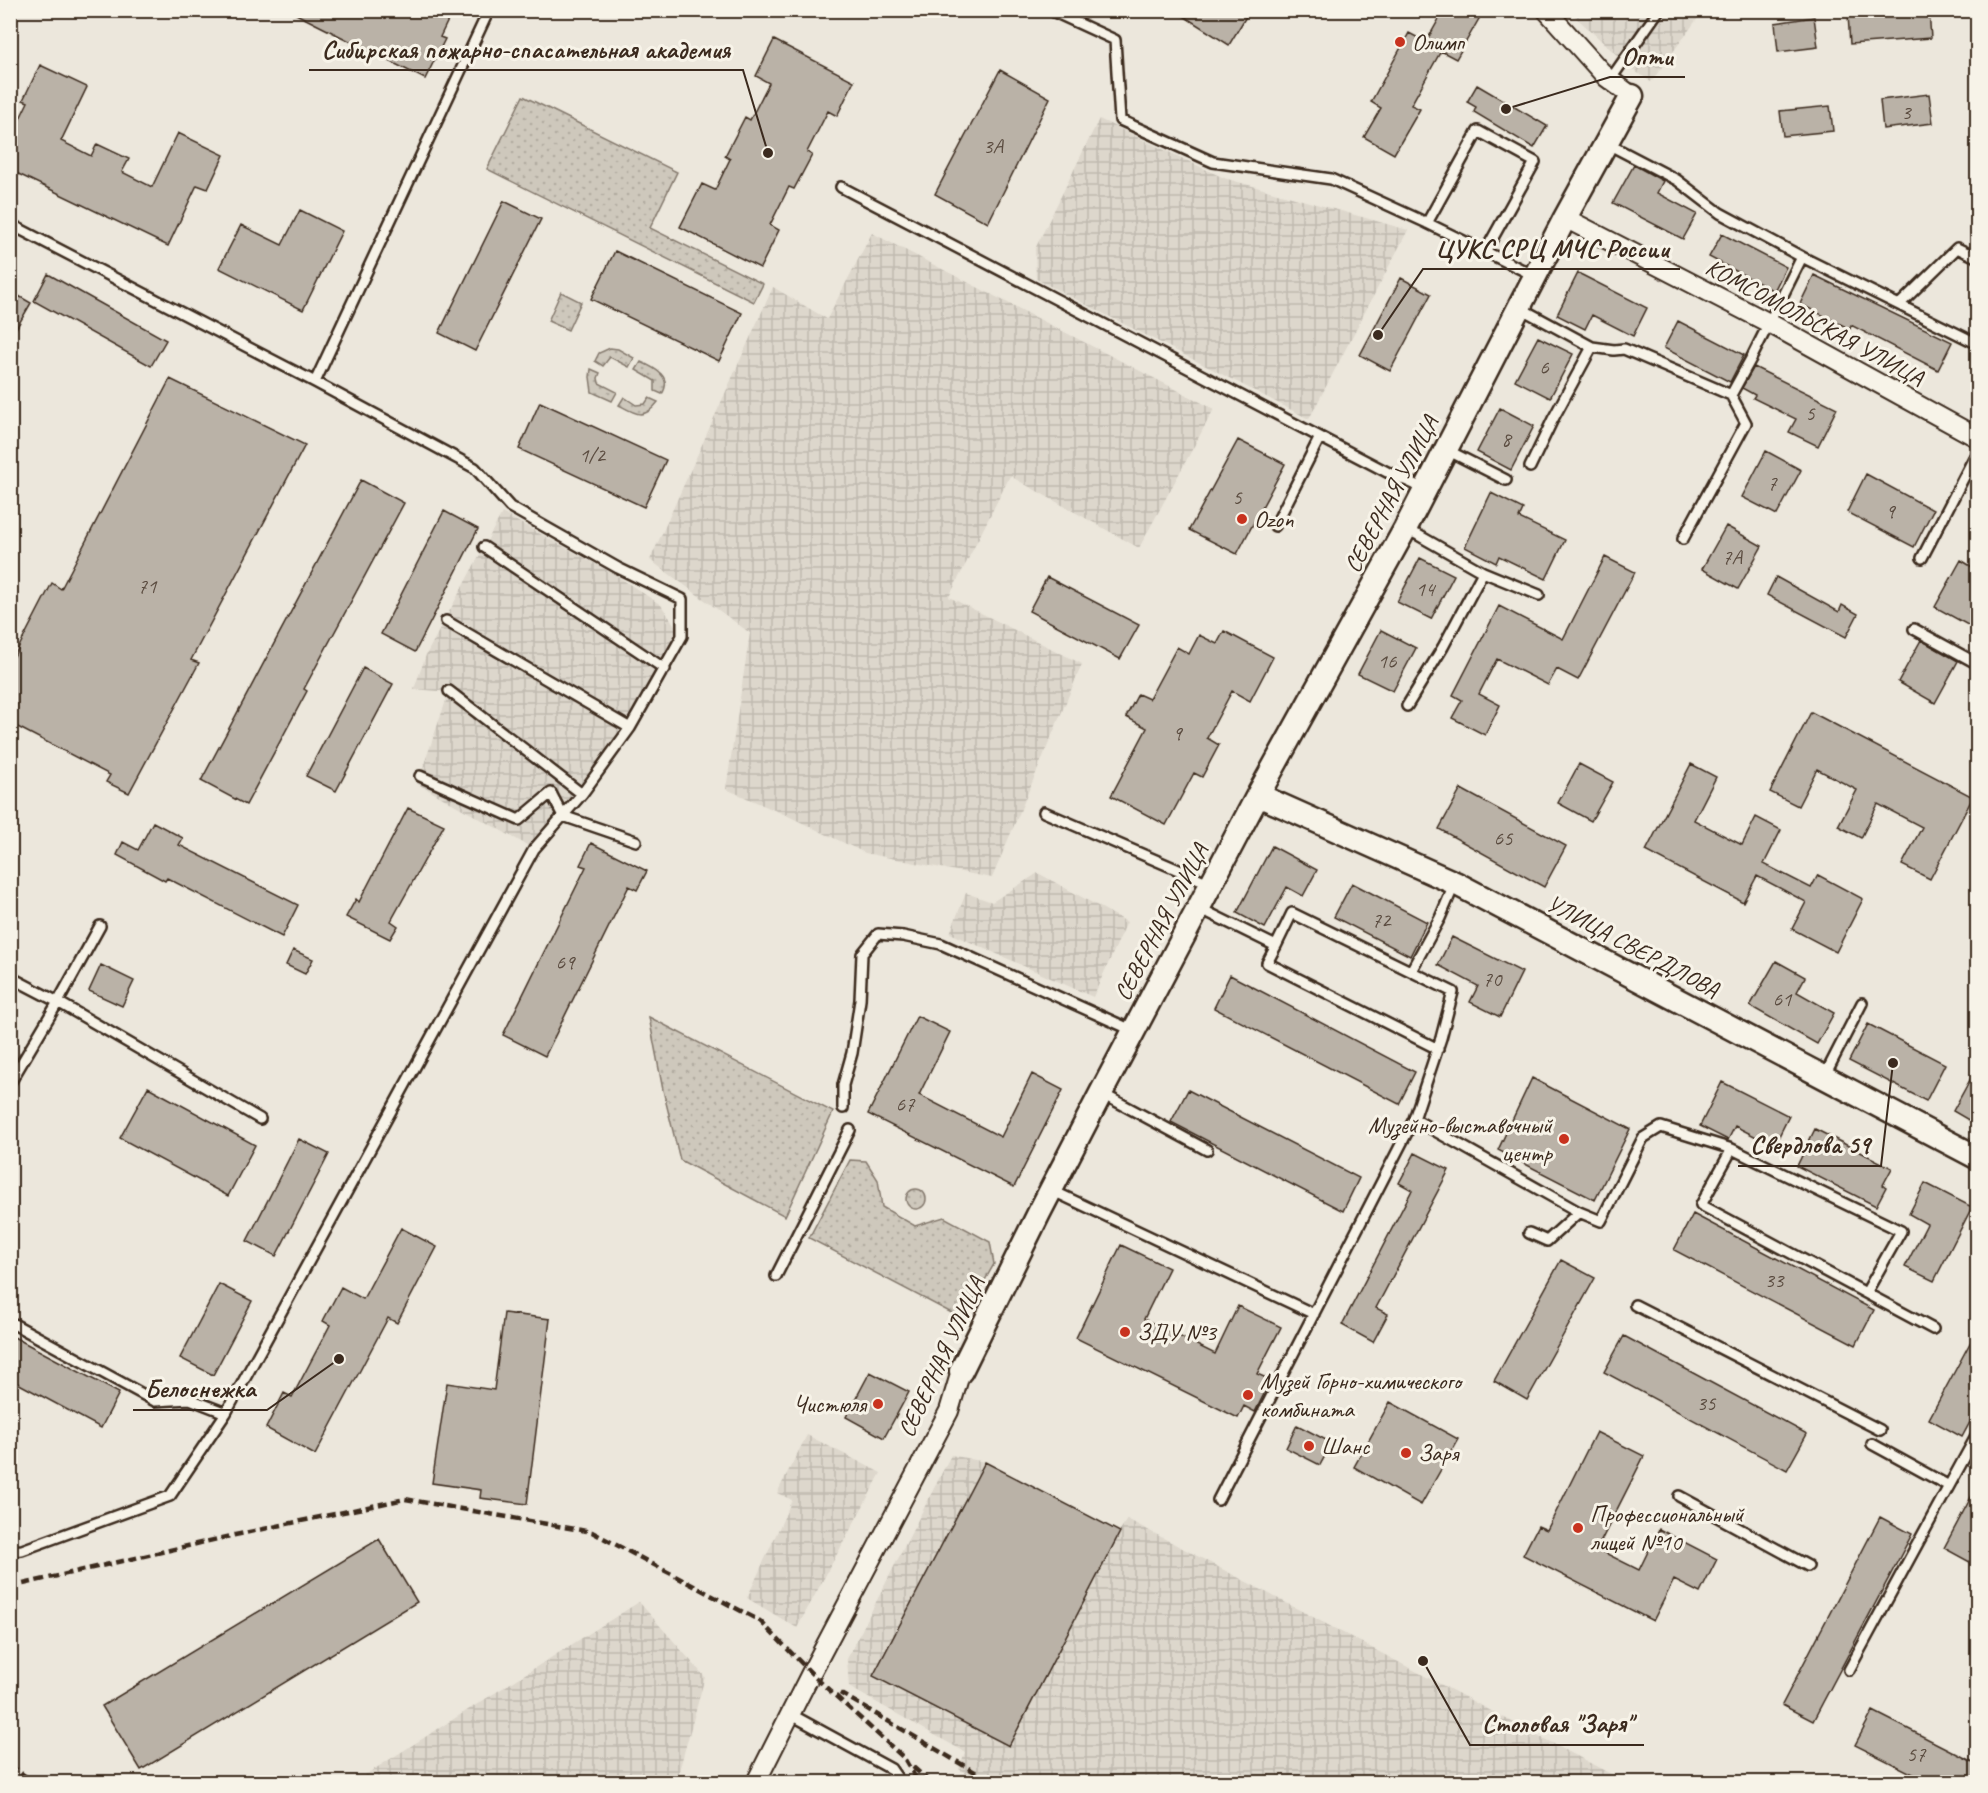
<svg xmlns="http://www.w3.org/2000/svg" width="1988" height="1793" viewBox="0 0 1988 1793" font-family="Caveat,sans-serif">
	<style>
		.industrial { fill: url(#industrial-grid) }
		.grass { fill: url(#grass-dots); stroke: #84796d; stroke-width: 1.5 }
		.building { fill: #bab2a7; stroke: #3b2a1e; stroke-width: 1.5 }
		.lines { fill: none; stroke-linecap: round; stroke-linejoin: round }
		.service-casing { stroke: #3b2a1e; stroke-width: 14 }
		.minor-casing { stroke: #3b2a1e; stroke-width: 22 }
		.tertiary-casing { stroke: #3b2a1e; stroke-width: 27 }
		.service { stroke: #f7f3e8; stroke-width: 9 }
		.minor { stroke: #f7f3e8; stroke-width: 18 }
		.tertiary { stroke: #f7f3e8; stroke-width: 22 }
		.rail { stroke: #3b2a1e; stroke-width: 4.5; stroke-dasharray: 9 4.5; stroke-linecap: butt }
		.poi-dot { fill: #c8321e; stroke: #f7f3e8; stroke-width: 2 }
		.labels { text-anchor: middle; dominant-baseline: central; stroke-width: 6; stroke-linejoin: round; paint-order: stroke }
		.number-label { font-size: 21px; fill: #5b4c40 }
		.poi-label { font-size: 24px; fill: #3b2a1e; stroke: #f7f3e8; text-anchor: start }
		.street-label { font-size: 24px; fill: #3b2a1e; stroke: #f7f3e8 }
		.leader { fill: none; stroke: #3b2a1e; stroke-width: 2 }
		.callout-dot { fill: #3b2a1e; stroke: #f7f3e8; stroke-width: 2 }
		.callout-label { font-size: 26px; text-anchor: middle; font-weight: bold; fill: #3b2a1e; stroke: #f7f3e8; stroke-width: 6; stroke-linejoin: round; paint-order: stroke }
	</style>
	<defs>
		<pattern id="industrial-grid" width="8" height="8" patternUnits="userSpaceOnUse" patternTransform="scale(1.5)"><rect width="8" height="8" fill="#ddd7cc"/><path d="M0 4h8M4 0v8" fill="none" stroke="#bfb9af"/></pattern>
		<pattern id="grass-dots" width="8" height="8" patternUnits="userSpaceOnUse" patternTransform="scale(1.5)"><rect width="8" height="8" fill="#cec8bc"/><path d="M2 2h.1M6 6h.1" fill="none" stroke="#b2aca1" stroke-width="1.8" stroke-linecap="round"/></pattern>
	</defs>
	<rect width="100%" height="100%" fill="#ece7dc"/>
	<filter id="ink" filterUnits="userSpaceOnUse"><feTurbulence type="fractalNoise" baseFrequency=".0167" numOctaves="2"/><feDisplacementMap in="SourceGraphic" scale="12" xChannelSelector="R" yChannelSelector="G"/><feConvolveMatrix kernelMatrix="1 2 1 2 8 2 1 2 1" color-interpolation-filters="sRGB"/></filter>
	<g filter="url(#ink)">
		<path class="industrial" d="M1569 11H1703L1651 82 1632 69Z
			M1099 119 1224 178 1408 230 1309 419 1036 279 1035 249Z
			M872 233 1214 409 1139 548 1010 476 949 597 1082 664 992 878 865 853 788 816 726 789 750 633 650 560 773 287 827 319Z
			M502 513 614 574 661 605 682 636 630 728 534 849 416 783 420 776 449 692 414 689 426 655Z
			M1038 873 1127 922 1093 997 950 933 966 893 992 902Z
			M807 1435 881 1473 797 1628 747 1598 792 1500 777 1493Z
			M951 1455 985 1462 1119 1532 1127 1519 1626 1782H980L959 1769 965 1752 849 1687 847 1659Z
			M639 1602 705 1677 676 1782H354Z"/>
		<path class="grass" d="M523 96 677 172 650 228 763 284 754 302 487 169Z
			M561 292 581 302 568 330 548 321Z
			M610 348 618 349 634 358 629 367 610 357 603 366 595 361 599 353Z
			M641 362C655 368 673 377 662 394L655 391V381L636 370Z
			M591 369 600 373 598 378 599 383 617 392 612 401 592 392 590 377Z
			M624 397 636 405 645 404 649 398 658 402C644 420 637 415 619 405Z
			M649 1017 833 1112 785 1216 680 1160 663 1090Z
			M850 1160 866 1161 878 1180 882 1207 915 1226 944 1217 990 1242 994 1264 963 1319 809 1238Z
			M906 1199a10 10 0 1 1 20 0a10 10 0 1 1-20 0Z"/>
		<path class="building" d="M288 10H453L440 37 445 39 425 79Z
			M1174 10H1250L1229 45Z
			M1444 10H1484L1456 59 1441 51 1411 105 1420 109 1394 154 1364 137 1381 108 1371 102 1409 33 1426 42Z
			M1929 11 1931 38 1850 44 1848 15 1883 12V15Z
			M1814 17 1818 47 1778 52 1775 23Z
			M774 40 854 81 837 116 828 111 807 152 812 155 794 189 789 187 770 225 779 230 760 268 680 227 702 184 715 190 730 159 725 156 745 117 750 120 769 83 756 76Z
			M40 65 87 87 61 141 91 156 97 144 129 159 122 172 152 187 178 133 224 155 208 189 197 185 168 246 10 170V139L28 102 23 100Z
			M1000 70 1050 98 988 223 935 194Z
			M1477 85 1547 126 1534 148 1474 112 1476 107 1467 102Z
			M1929 94 1933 123 1883 129 1880 100Z
			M1830 106 1833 131 1783 136 1780 111Z
			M1634 165 1663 181 1657 193 1697 214 1683 239 1613 203Z
			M504 201 541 219 475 351 439 333Z
			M300 210 342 231 303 310 219 268 241 225 282 245Z
			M1722 234 1786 267 1774 291 1709 257Z
			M615 251 742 313 719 361 591 299Z
			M1578 273 1647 308 1633 336 1592 315 1585 329 1557 315Z
			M48 274 166 340 151 366 34 301Z
			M1814 275 1952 342 1938 370 1851 325 1850 329 1800 304Z
			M1401 278 1431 294 1390 371 1360 355Z
			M10 291 31 303 10 339Z
			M1678 321 1744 355 1730 382 1664 348Z
			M1538 337 1573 354 1550 398 1515 380Z
			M1754 367 1837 408 1818 446 1789 432 1796 419 1753 398 1755 395 1742 388Z
			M170 379 305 445 191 660 199 663 129 793 106 782 110 775 10 723V664L52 583 61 589Z
			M540 402 666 460 644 507 519 449Z
			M1500 408 1534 426 1511 470 1477 452Z
			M1238 440 1285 464 1237 554 1189 530Z
			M1766 451 1801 470 1777 515 1742 497Z
			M1866 474 1933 510 1914 547 1847 512Z
			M361 480 404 503 304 689 307 691 246 805 201 781Z
			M1491 493 1523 509 1519 518 1565 540 1546 579 1499 556 1496 563 1465 547Z
			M444 511 478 529 415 652 381 634Z
			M1726 526 1762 546 1738 589 1702 569Z
			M1605 557 1635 572 1578 680 1557 669 1548 685 1497 659 1479 694 1500 705 1485 735 1452 718 1462 700 1453 695 1499 606 1563 639Z
			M1420 558 1454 575 1431 619 1397 602Z
			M1961 560 1977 570V630L1935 607Z
			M1047 577 1139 625 1120 659 1029 611Z
			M1776 577 1839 612 1842 605 1858 614 1846 637 1767 595Z
			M1381 630 1416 648 1393 691 1358 674Z
			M1224 631 1273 657 1250 701 1232 691 1207 738 1219 745 1202 777 1194 773 1166 825 1111 796 1147 728 1126 717 1138 694 1149 699 1177 647 1189 654 1199 635 1217 644Z
			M1921 640 1958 661 1935 703 1898 682Z
			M363 668 393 684 336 791 306 776Z
			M1811 712 1973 797 1930 879 1902 865 1922 827 1878 804 1861 838 1838 826 1857 790 1817 769 1798 806 1770 792Z
			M1579 764 1613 782 1591 821 1558 803Z
			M1691 764 1716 777 1694 820 1742 845 1756 817 1781 830 1764 864 1811 888 1818 875 1863 899 1836 952 1792 929 1806 902 1757 876 1743 902 1646 851Z
			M1461 789 1566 846 1544 887 1439 829Z
			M408 808 444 825 391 921 398 926 390 939 346 917 356 899 359 902Z
			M153 822 183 838 179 845 298 905 282 937 167 878 165 881 117 855 123 842 138 850Z
			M591 843 647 871 637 890 629 886 545 1056 503 1035 586 867 580 865Z
			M1272 846 1317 870 1303 896 1287 887 1265 928 1237 913Z
			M1352 883 1427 922 1410 956 1334 917Z
			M1452 937 1522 972 1500 1017 1470 1002 1478 986 1438 965Z
			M293 950 313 959 305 974 286 965Z
			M1776 961 1805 977 1797 992 1834 1013 1817 1044 1750 1006Z
			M101 965 134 981 122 1006 89 991Z
			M1230 975 1415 1072 1399 1104 1214 1008Z
			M917 1016 950 1032 919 1095 1001 1137 1032 1074 1063 1090 1014 1187 868 1114Z
			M1868 1024 1945 1064 1926 1101 1849 1061Z
			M1977 1067V1125L1953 1111Z
			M1532 1078 1630 1129 1595 1200 1498 1150Z
			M1722 1082 1789 1116 1774 1146 1735 1126 1728 1140 1700 1126Z
			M148 1087 255 1145 228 1196 120 1138Z
			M1188 1090 1359 1178 1343 1211 1171 1122Z
			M1815 1129 1892 1168 1883 1185 1886 1187 1876 1206 1797 1166Z
			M299 1139 329 1154 276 1256 247 1241Z
			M1415 1153 1449 1170 1376 1308 1388 1314 1373 1342 1342 1325 1412 1190 1399 1183Z
			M1925 1183 1972 1207 1934 1281 1905 1267 1927 1224 1909 1214Z
			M1693 1214 1874 1310 1856 1345 1674 1250Z
			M401 1228 437 1247 397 1323 388 1318 315 1455 266 1428 284 1393 292 1397 330 1325 323 1321 341 1287 363 1299Z
			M1121 1245 1169 1268 1144 1319 1215 1354 1238 1306 1281 1327 1257 1374 1271 1380 1255 1412 1244 1406 1238 1418 1076 1338Z
			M1561 1260 1595 1278 1527 1400 1494 1381Z
			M219 1284 252 1301 213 1375 180 1358Z
			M504 1313 550 1319 527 1504 480 1498 481 1490 432 1483 447 1383 494 1390Z
			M1977 1330V1409L1962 1437 1929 1419Z
			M10 1335 119 1393 101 1428 10 1379Z
			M1624 1336 1807 1434 1787 1470 1604 1372Z
			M870 1372 909 1392 884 1438 846 1417Z
			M1390 1402 1458 1439 1421 1505 1354 1467Z
			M1297 1425 1332 1443 1320 1465 1286 1448Z
			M1596 1432 1644 1456 1597 1549 1639 1570 1659 1529 1717 1559 1700 1593 1674 1580 1653 1621 1523 1555 1538 1526 1547 1530Z
			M985 1462 1120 1532 1009 1746 873 1676Z
			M1977 1486V1566L1944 1548Z
			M1880 1517 1912 1534 1813 1721 1782 1705Z
			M379 1539 417 1602 141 1770 102 1706Z
			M1873 1711 1977 1764V1782H1929L1855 1745Z"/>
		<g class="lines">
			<g class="service-casing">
				<path id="service" d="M1054 12 1115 40 1120 120 1213 162 1331 179 1427 223 1535 276
					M1610 80 1659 10
					M1606 143 1677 180 1720 213 1802 257 1978 344
					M841 187 1320 437 1387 472 1425 489
					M1427 223 1478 131 1535 162 1485 252
					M10 224 315 382 475 468 510 507 618 568 682 599V636L630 728 582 794 534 849 226 1413 170 1496 22 1550 10 1551
					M1900 304 1957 248 1978 258
					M1520 308 1592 347 1553 419 1530 467
					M1592 347 1614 350 1624 349 1731 395 1753 355 1802 257
					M315 382 489 10
					M1447 450 1506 480
					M1275 526 1320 437
					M1405 529 1418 535 1483 572 1539 595
					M1683 539 1746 423 1731 395
					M484 547 665 669
					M1922 558 1978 450
					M446 621 630 728
					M1914 629 1978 664
					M449 691 582 794
					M1407 706 1443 647 1483 572
					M420 776 519 820 551 793 563 816 636 841
					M1044 812 1211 884
					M1199 908 1276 946 1292 913 1453 992 1441 1038 1414 1119 1218 1500
					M100 926 58 1002 260 1119
					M1276 946 1267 963 1438 1049
					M1411 971 1440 918 1455 883
					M10 977 58 1002 10 1083
					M1824 1077 1862 1003
					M1101 1093 1207 1150
					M843 1108V1085L852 1053 860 1000 862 954 878 934 903 936 941 944 1134 1031
					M1414 1119 1579 1212 1547 1241 1529 1233
					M1051 1190 1314 1314
					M1579 1212 1601 1221 1643 1138 1661 1127 1732 1149
					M776 1276 850 1130
					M1866 1293 1901 1231 1732 1149 1701 1205 1933 1329
					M1635 1305 1880 1430
					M10 1322 155 1401 190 1399 226 1413
					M1949 1486 1978 1433
					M1679 1496 1808 1566
					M1849 1670 1949 1486 1872 1444
					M790 1714 891 1769 900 1782"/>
			</g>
			<g class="minor-casing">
				<path id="minor" d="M1546 10 1606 77 1632 96
					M1565 218 1769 323 1978 438
					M756 1782 811 1673 949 1411 961 1371"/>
			</g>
			<g class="tertiary-casing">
				<path id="tertiary" d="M1258 795 1455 883 1978 1158
					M961 1371 1039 1213 1101 1093 1258 795 1405 529 1565 218 1632 96"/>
			</g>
			<use href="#service" class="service"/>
			<use href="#minor" class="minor"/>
			<use href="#tertiary" class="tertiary"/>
			<path class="rail" d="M10 1587 235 1535 405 1499 592 1532 760 1621 817 1679 904 1758 918 1782
				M840 1693 992 1782
				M10 1765 33 1782
				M913 1767 930 1782"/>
		</g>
	</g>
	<g class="poi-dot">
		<circle cx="1400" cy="42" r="6"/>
		<circle cx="1242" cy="519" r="6"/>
		<circle cx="1564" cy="1139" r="6"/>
		<circle cx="1125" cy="1332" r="6"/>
		<circle cx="1248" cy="1395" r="6"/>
		<circle cx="878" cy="1404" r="6"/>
		<circle cx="1309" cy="1446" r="6"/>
		<circle cx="1406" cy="1453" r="6"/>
		<circle cx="1578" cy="1528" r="6"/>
	</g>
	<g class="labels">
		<g class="number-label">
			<text x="1906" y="112">3</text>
			<text x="993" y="146">3А</text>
			<text x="1544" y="367">6</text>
			<text x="1810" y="413">5</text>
			<text x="1506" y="439">8</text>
			<text x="592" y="455">1/2</text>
			<text x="1772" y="483">7</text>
			<text x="1237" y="497">5</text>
			<text x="1890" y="511">9</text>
			<text x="1732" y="557">7А</text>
			<text x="147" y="586">71</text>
			<text x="1425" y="589">14</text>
			<text x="1387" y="661">16</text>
			<text x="1177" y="733">9</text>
			<text x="1503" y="838">65</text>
			<text x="1381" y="920">72</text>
			<text x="565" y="962">69</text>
			<text x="1492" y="979">70</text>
			<text x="1782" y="999">61</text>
			<text x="905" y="1104">67</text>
			<text x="1774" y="1280">33</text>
			<text x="1706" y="1403">35</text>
			<text x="1916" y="1754">57</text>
		</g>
		<g class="poi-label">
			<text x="1412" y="42">Олимп</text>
			<text x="1254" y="519">Ozon</text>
			<text x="1552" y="1125" text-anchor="end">Музейно-выставочный<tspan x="1552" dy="28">центр</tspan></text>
			<text x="1137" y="1332">ЗДУ №3</text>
			<text x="1260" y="1381">Музей Горно-химического<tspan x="1260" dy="28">комбината</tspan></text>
			<text x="866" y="1404" text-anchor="end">Чистюля</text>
			<text x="1321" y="1446">Шанс</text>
			<text x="1418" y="1453">Заря</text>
			<text x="1590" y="1514">Профессиональный<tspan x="1590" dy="28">лицей №10</tspan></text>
		</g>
		<g class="street-label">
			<text transform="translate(1815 322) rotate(28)">КОМСОМОЛЬСКАЯ УЛИЦА</text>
			<text transform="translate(1391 494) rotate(-62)">СЕВЕРНАЯ УЛИЦА</text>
			<text transform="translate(1161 922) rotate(-62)">СЕВЕРНАЯ УЛИЦА</text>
			<text transform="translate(1633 946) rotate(28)">УЛИЦА СВЕРДЛОВА</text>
			<text transform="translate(941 1357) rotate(-65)">СЕВЕРНАЯ УЛИЦА</text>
		</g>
	</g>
	<path class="leader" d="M768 153L743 70H309M1506 109L1610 77H1685M1378 335L1423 269H1680M1893 1063L1881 1166H1738M339 1359L267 1410H133M1423 1661L1470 1745H1644"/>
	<g class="callout-dot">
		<circle cx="768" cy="153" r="6"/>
		<circle cx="1506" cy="109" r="6"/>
		<circle cx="1378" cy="335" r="6"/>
		<circle cx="1893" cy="1063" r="6"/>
		<circle cx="339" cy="1359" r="6"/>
		<circle cx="1423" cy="1661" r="6"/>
	</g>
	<g class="callout-label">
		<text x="526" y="58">Сибирская пожарно-спасательная академия</text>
		<text x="1647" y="65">Опти</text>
		<text x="1552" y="257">ЦУКС СРЦ МЧС России</text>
		<text x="1810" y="1153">Свердлова 59</text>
		<text x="200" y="1397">Белоснежка</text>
		<text x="1557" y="1732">Столовая "Заря"</text>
	</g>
	<rect width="1988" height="1793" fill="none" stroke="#f7f3e8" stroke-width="36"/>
	<rect x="18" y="18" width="1952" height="1757" fill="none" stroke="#3b2a1e" stroke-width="2" filter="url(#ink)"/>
</svg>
